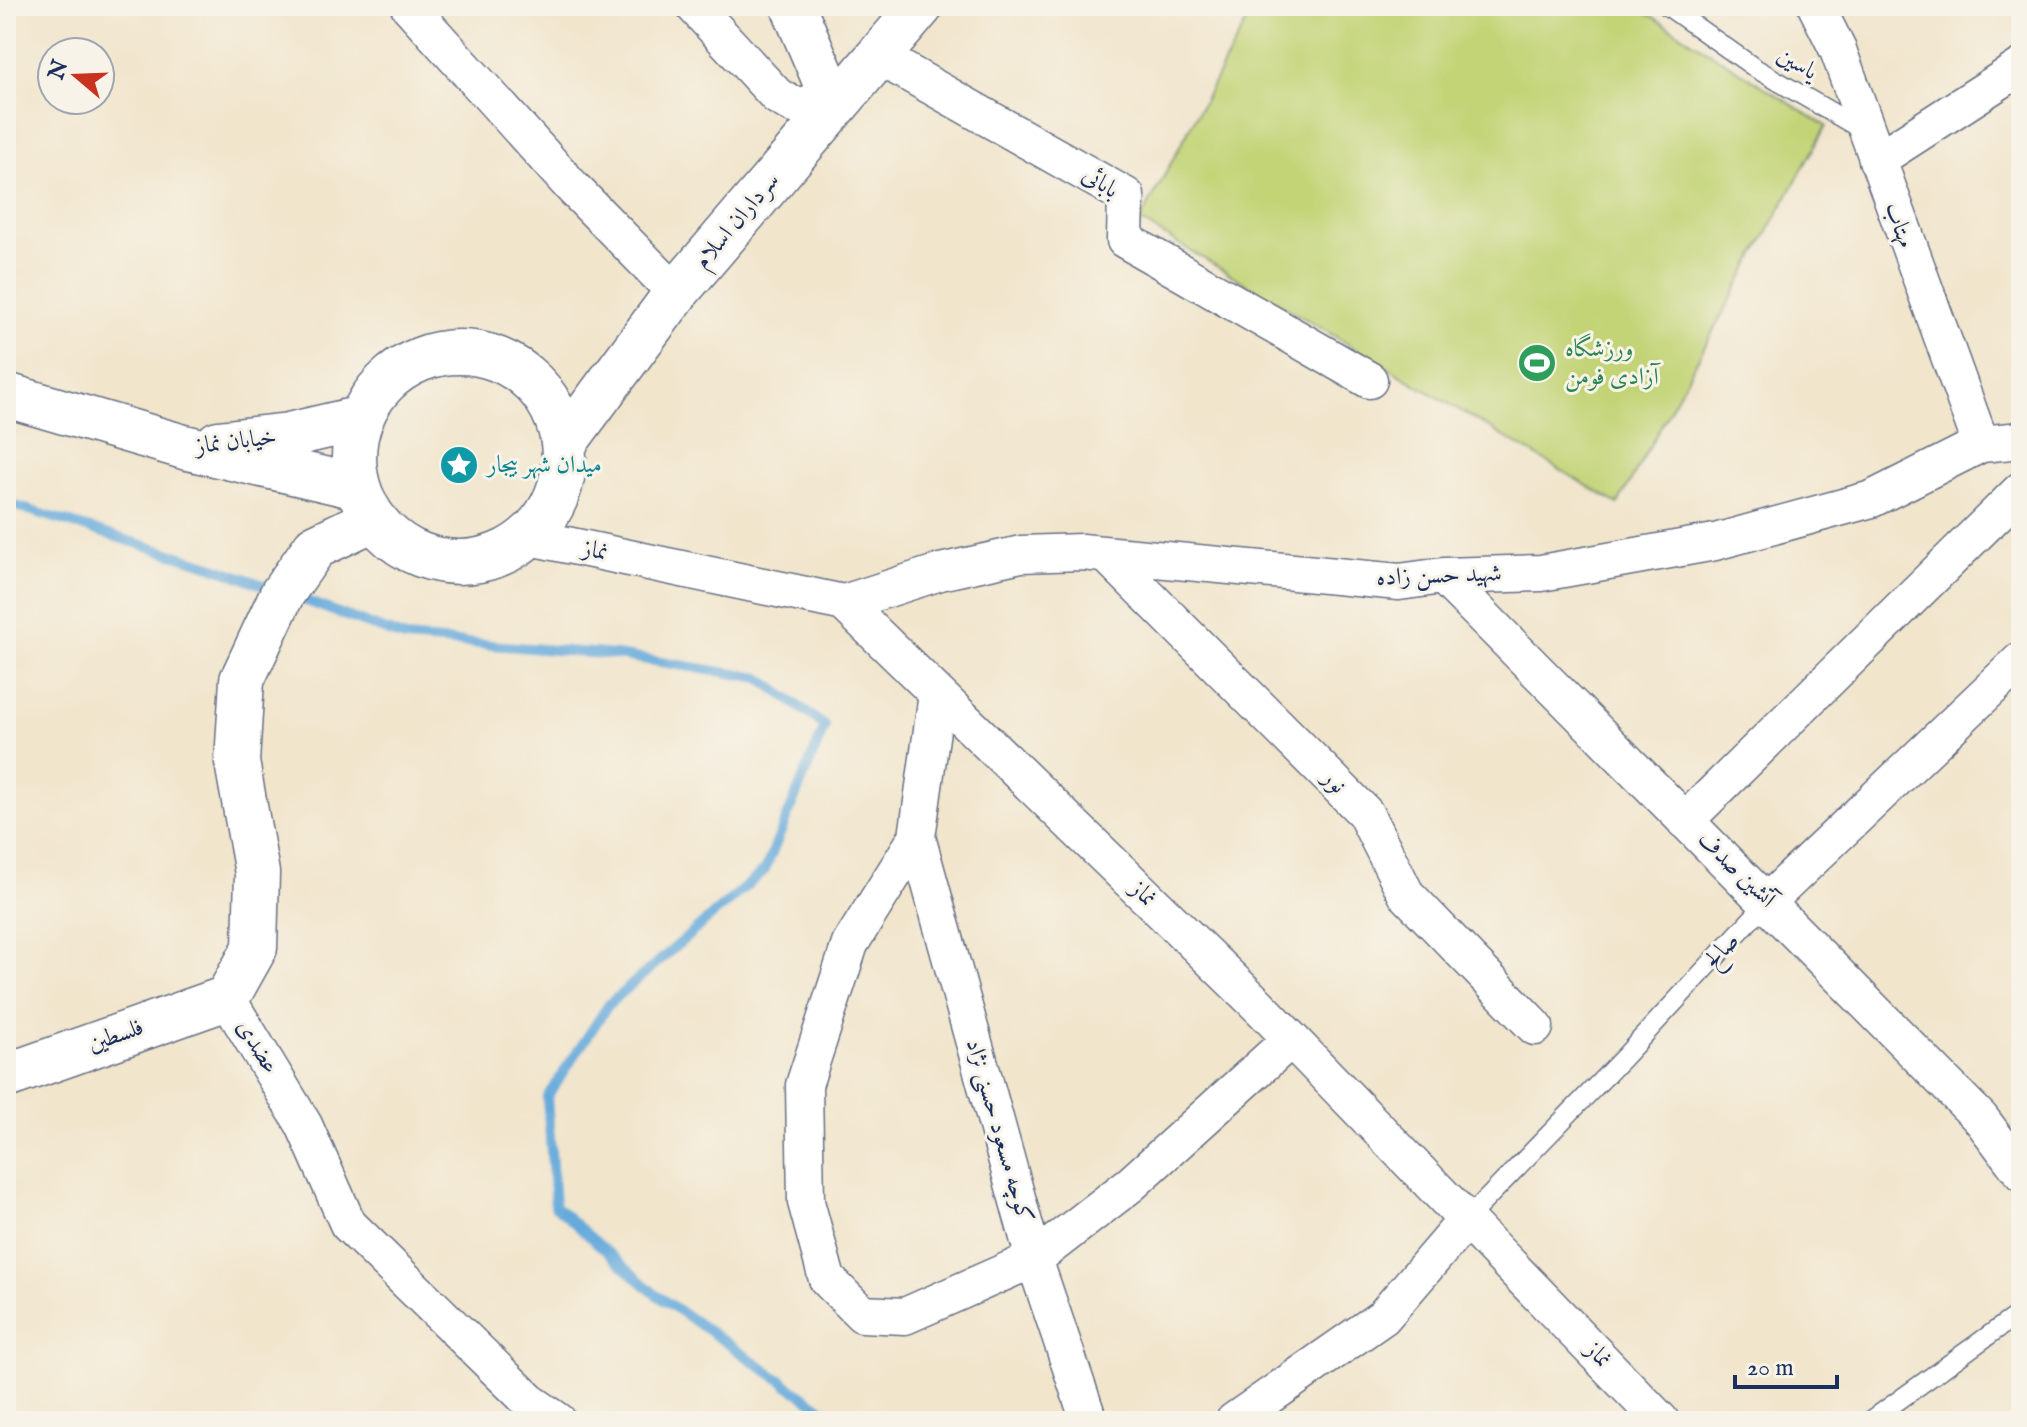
<svg xmlns="http://www.w3.org/2000/svg" width="2027" height="1427" viewBox="0 0 2027 1427" font-family="'IM FELL English',Amiri,serif">
	<style>
		.green { fill: #c3d477; stroke: #6f826a; stroke-width: 2 }
		.lines { fill: none; stroke-linecap: round; stroke-linejoin: round }
		.stream { stroke: #66aadb; stroke-width: 10 }
		.service-casing { stroke: #666f84; stroke-width: 21 }
		.minor-casing { stroke: #666f84; stroke-width: 39 }
		.tertiary-casing { stroke: #666f84; stroke-width: 47 }
		.service { stroke: #fff; stroke-width: 18 }
		.minor { stroke: #fff; stroke-width: 36 }
		.tertiary { stroke: #fff; stroke-width: 44 }
		.labels { text-anchor: middle; dominant-baseline: central; stroke-width: 6; stroke-linejoin: round; paint-order: stroke }
		.street-label { font-size: 24px; fill: #1b2f5e; stroke: #f7f3e8 }
		.leisure-label { font-size: 24px; fill: #27864d; stroke: #f7f3e8; text-anchor: start }
		.culture-label { font-size: 24px; fill: #0d838f; stroke: #f7f3e8; text-anchor: start }
	</style>
	<rect width="100%" height="100%" fill="#f7f3e8"/>
	<filter id="ink" filterUnits="userSpaceOnUse"><feTurbulence type="fractalNoise" baseFrequency=".0125" numOctaves="2"/><feDisplacementMap in="SourceGraphic" scale="16" xChannelSelector="R" yChannelSelector="G"/><feConvolveMatrix kernelMatrix="1 2 1 2 8 2 1 2 1" color-interpolation-filters="sRGB"/></filter>
	<filter id="wash" filterUnits="userSpaceOnUse"><feTurbulence type="fractalNoise" baseFrequency=".006" numOctaves="4" result="noise"/><feDisplacementMap in="SourceGraphic" scale="32" xChannelSelector="R" yChannelSelector="G"/><feGaussianBlur stdDeviation="1.8" result="paint"/><feColorMatrix in="noise" values="0 0 0 0 0 0 0 0 0 0 0 0 0 0 0 0 0 1.4 0 .05"/><feComposite in="paint" operator="in"/></filter>
	<g filter="url(#wash)">
		<rect width="100%" height="100%" fill="#f1e5cc"/>
		<path class="green" d="M1255 6H1636L1826 126 1618 504 1140 221Z"/>
		<g class="lines">
			<path class="stream" d="M6 503 211 566 274 589
				M293 596 405 638 617 655 760 678 825 726 765 870 609 1004 547 1097 555 1206 655 1294 840 1421"/>
		</g>
	</g>
	<g filter="url(#ink)">
		<g class="lines">
			<g class="service-casing">
				<path id="service" d="M1667 6 1755 68 1864 131
					M1467 1219 1623 1058 1768 901
					M1870 1421 2021 1312"/>
			</g>
			<g class="minor-casing">
				<path id="minor" d="M409 6 574 189 676 293
					M694 6 777 96 793 105H835
					M1816 6 1838 50 1981 444
					M878 56 1126 196 1125 240 1369 380
					M1877 160 2021 67
					M529 537 844 603 1260 1007 1661 1421
					M1108 556 1365 813 1406 894 1535 1027
					M1443 576 1981 1119 2021 1172
					M844 603 940 572 1021 554 1082 552 1399 582 1443 576 1541 573 1715 542 1872 499 1981 444 2021 440
					M937 694 917 837 850 944 804 1085 806 1202 827 1279 862 1314 905 1316 1034 1259 1131 1184 1291 1039
					M1685 821 2021 490
					M917 837 1034 1259 1089 1421
					M1768 901 2021 660
					M227 998 304 1125 348 1224 529 1401 558 1421
					M1234 1421 1383 1317 1467 1219"/>
			</g>
			<g class="tertiary-casing">
				<path id="tertiary" d="M793 6 835 105
					M354 457a105 105 0 1 1 210 0a105 105 0 1 1-210 0Z
					M6 395 184 447 358 487
					M218 443 289 435 362 418
					M564 444 676 293 921 6
					M6 1076 227 998 255 948 257 873 237 762 242 680 282 594 315 547 373 519"/>
			</g>
			<use href="#service" class="service"/>
			<use href="#minor" class="minor"/>
			<use href="#tertiary" class="tertiary"/>
		</g>
	</g>
	<defs>
		<g id="stadium-disc" transform="scale(2)"><circle r="9.5" fill="#2e9e5b" stroke="#f7f3e8"/><path d="M0-5a6.5 5 0 1 0 0 10a6.5 5 0 1 0 0-10ZM-3.5-1.8h7v3.6h-7Z" fill="#fff"/></g>
		<g id="sight-disc" transform="scale(2)"><circle r="9.5" fill="#0f9aa8" stroke="#f7f3e8"/><path d="M0-6L1.8-2.2L6-1.7L2.9 1.2L3.7 5.4L0 3.3L-3.7 5.4L-2.9 1.2L-6-1.7L-1.8-2.2Z" fill="#fff"/></g>
	</defs>
	<g fill-rule="evenodd">
		<use href="#stadium-disc" x="1537" y="363"/>
		<use href="#sight-disc" x="459" y="465"/>
	</g>
	<g class="labels">
		<g class="street-label">
			<text transform="translate(1797 64) rotate(30)">یاسین</text>
			<text transform="translate(1100 183) rotate(32)">بابائی</text>
			<text transform="translate(737 221) rotate(-50)">سرداران اسلام</text>
			<text transform="translate(1899 225) rotate(71)">مهتاب</text>
			<text transform="translate(236 442) rotate(-7)">خیابان نماز</text>
			<text transform="translate(595 551) rotate(12)">نماز</text>
			<text transform="translate(1439 576) rotate(-2)">شهید حسن زاده</text>
			<text transform="translate(1334 782) rotate(45)">نور</text>
			<text transform="translate(1736 870) rotate(44)">آتشین صدف</text>
			<text transform="translate(1143 894) rotate(44)">نماز</text>
			<text transform="translate(1722 951) rotate(-47)">صالح</text>
			<text transform="translate(116 1036) rotate(-19)">فلسطین</text>
			<text transform="translate(257 1047) rotate(59)">عضدی</text>
			<text transform="translate(999 1131) rotate(74)">کوچه مسعود حسنی نژاد</text>
			<text transform="translate(1598 1355) rotate(46)">نماز</text>
		</g>
		<g class="leisure-label">
			<text x="1565" y="349">ورزشگاه<tspan x="1565" dy="28">آزادی فومن</tspan></text>
		</g>
		<g class="culture-label">
			<text x="487" y="465">میدان شهر بیجار</text>
		</g>
	</g>
	<rect width="2027" height="1427" fill="none" stroke="#f7f3e8" stroke-width="32"/>
	<g transform="translate(76 76) rotate(289)"><circle r="38" fill="#f7f3e8" stroke="#9fa5b1" stroke-width="2"/>
	<path d="M0-6L14 30L0 20L-14 30Z" fill="#c8321e"/>
	<text y="-12" font-size="22" font-weight="bold" text-anchor="middle" fill="#1b2f5e">N</text>
	</g>
	<path d="M1735 1375v12h102v-12" fill="none" stroke="#1b2f5e" stroke-width="4"/>
	<text x="1747" y="1375" font-size="24" fill="#1b2f5e" stroke="#f7f3e8" stroke-width="6" paint-order="stroke">20 m</text>
</svg>
